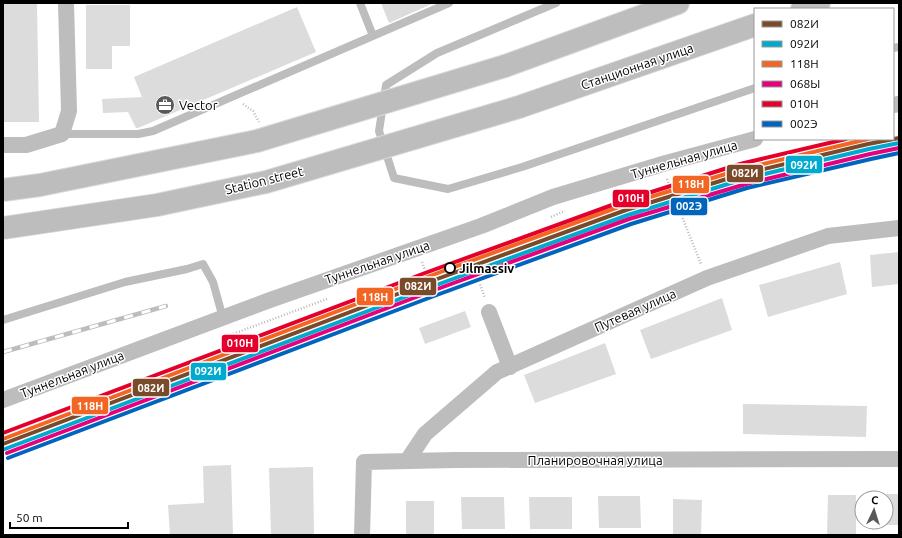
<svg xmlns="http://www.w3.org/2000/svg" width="902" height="538" viewBox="0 0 902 538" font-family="Ubuntu,sans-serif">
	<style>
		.building { fill: #dcdcdc }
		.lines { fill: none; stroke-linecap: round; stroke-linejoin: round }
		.primary-casing { stroke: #dbdbdb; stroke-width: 24 }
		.path { stroke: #b8b8b8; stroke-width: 2.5; stroke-dasharray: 1 2; stroke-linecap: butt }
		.lane { stroke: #bdbdbd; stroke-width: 8 }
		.street { stroke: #bdbdbd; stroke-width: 16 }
		.primary { stroke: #bdbdbd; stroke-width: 22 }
		.rail-casing { stroke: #bdbdbd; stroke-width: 4.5 }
		.rail { stroke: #fff; stroke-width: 3; stroke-dasharray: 9; stroke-linecap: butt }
		.primary-bridge-casing { stroke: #dbdbdb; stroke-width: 24; stroke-linecap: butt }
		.primary-bridge { stroke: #bdbdbd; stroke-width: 22 }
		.rail-1-casing { stroke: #fff; stroke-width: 7 }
		.rail-2-casing { stroke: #fff; stroke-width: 7 }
		.rail-3-casing { stroke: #fff; stroke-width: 7 }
		.rail-4-casing { stroke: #fff; stroke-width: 7 }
		.rail-5-casing { stroke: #fff; stroke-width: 7 }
		.rail-6-casing { stroke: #fff; stroke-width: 7 }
		.rail-1 { stroke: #7a4b2a; stroke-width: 4 }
		.rail-2 { stroke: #00a9ce; stroke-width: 4 }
		.rail-3 { stroke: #f26522; stroke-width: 4 }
		.rail-4 { stroke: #e5007d; stroke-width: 4 }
		.rail-5 { stroke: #e4002b; stroke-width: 4 }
		.rail-6 { stroke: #0065bd; stroke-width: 4 }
		.stop-dot { fill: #fff; stroke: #000; stroke-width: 2 }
		.labels { text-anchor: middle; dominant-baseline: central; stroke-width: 3; stroke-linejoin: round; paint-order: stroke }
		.street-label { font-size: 13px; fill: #000; stroke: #fff }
		.poi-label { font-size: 13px; fill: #000; stroke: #fff; text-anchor: start }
		.stop-label { font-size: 13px; font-weight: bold; fill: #000; stroke: #fff; text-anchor: start }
		.line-badge { stroke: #fff; stroke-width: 1.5 }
		.badge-label { font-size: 11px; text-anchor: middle; font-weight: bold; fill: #fff }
	</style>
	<rect width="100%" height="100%" fill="#fff"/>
	<path class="building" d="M3 3H37L39 122H3Z
		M381 3H434L389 23Z
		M86 5H130V46H112V69H86Z
		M297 7 316 52 138 128H136L128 112 103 113 102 99 142 97 134 77Z
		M899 252V284L872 287 870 255Z
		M840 262 847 294 768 317 759 285Z
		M722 298 732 330 651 359 640 330Z
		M465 311 471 327 425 344 419 328Z
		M605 343 616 374 535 403 524 375Z
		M743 404 867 406 866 437 743 434Z
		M231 465 233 535H170L168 505 204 503 203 466Z
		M313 467 314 535H271L269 468Z
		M886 494H899V525H886Z
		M828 495H856V535H827Z
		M598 496H640L641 528H599Z
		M461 497H504L505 529H462Z
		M529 497H572V529H530Z
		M673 499 702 500 701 535H673Z
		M406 501H434V535H406Z"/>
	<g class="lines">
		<g class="primary-casing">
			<path id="primary" d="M802 9 819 3
				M505 66 678 3
				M519 107 755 25"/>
		</g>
		<path class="path" d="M243 104 253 111 259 122
			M667 179 701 264
			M551 217 565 211
			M422 262 433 292
			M477 276 485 298
			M222 338 327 299
			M201 376 604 229 678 205"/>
		<path class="lane" d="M360 3 373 36
			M556 3 437 53 386 85 379 131 394 178 448 189 522 167 755 88
			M893 48 899 47
			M62 134H138L153 131 449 3
			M3 320 125 282 187 269 203 264 213 282 223 318"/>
		<path class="street" d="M893 105 899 104
			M3 145H26L62 134 69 111 66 3
			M489 312 510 367
			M3 400 270 300 481 226 553 197 666 163 755 139
			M407 461 425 434 497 372 707 278 828 236 899 228
			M362 535 364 462 455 460 899 459"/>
		<use href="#primary" class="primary"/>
		<g class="rail-casing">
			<path id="rail" d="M3 352 166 306"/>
		</g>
		<use href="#rail" class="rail"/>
		<g class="primary-bridge-casing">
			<path id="primary-bridge" d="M3 190 40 185 257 141 505 66
				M3 228 157 205 266 182 519 107"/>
		</g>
		<use href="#primary-bridge" class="primary-bridge"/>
		<g class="rail-1-casing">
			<path id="rail-1" d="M3 444 429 282 626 210 743 174 868 144 899 138"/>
		</g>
		<g class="rail-2-casing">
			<path id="rail-2" d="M5 449 431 287 628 215 744 179 869 149 899 143"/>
		</g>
		<g class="rail-3-casing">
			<path id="rail-3" d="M3 439 427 277 624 205 742 169 868 139"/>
		</g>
		<g class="rail-4-casing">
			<path id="rail-4" d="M7 453 432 291 629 219 746 184 870 154 899 148"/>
		</g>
		<g class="rail-5-casing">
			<path id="rail-5" d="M3 433 425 273 623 201 740 164 846 139"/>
		</g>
		<g class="rail-6-casing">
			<path id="rail-6" d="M8 458 434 296 631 224 747 188 871 159 899 153"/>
		</g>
		<use href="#rail-1" class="rail-1"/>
		<use href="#rail-2" class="rail-2"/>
		<use href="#rail-3" class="rail-3"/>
		<use href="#rail-4" class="rail-4"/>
		<use href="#rail-5" class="rail-5"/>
		<use href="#rail-6" class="rail-6"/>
	</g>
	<defs>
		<g id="office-disc" transform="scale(1)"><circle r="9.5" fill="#595959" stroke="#fff"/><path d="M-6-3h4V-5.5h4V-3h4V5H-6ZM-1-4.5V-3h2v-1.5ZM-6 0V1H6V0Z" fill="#fff"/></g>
	</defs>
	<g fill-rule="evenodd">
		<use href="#office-disc" x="165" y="105"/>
	</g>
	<circle class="stop-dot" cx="450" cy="268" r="5"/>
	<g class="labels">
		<g class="street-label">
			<text transform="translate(637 66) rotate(-19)">Станционная улица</text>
			<text transform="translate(684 159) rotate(-16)">Туннельная улица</text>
			<text transform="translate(264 180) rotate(-14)">Station street</text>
			<text transform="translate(377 262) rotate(-19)">Туннельная улица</text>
			<text transform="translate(635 310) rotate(-24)">Путевая улица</text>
			<text transform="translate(72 374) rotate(-21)">Туннельная улица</text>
			<text x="595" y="460">Планировочная улица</text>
		</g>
		<g class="poi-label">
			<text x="179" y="105">Vector</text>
		</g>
		<g class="stop-label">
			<text x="459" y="268">Jilmassiv</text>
		</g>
	</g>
	<g class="line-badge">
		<rect x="785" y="155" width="38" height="19" rx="4" fill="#00a9ce"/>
		<rect x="726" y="164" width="38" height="19" rx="4" fill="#7a4b2a"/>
		<rect x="672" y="175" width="38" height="19" rx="4" fill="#f26522"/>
		<rect x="612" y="189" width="38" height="19" rx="4" fill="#e4002b"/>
		<rect x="670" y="197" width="38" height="19" rx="4" fill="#0065bd"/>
		<rect x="399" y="277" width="38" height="19" rx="4" fill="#7a4b2a"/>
		<rect x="356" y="287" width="38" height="19" rx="4" fill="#f26522"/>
		<rect x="221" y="334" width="38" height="19" rx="4" fill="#e4002b"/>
		<rect x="190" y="362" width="37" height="19" rx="4" fill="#00a9ce"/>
		<rect x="132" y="378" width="38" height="19" rx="4" fill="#7a4b2a"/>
		<rect x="71" y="396" width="38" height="19" rx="4" fill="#f26522"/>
	</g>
	<g class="badge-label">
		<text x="804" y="169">092И</text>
		<text x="745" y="177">082И</text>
		<text x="691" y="188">118Н</text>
		<text x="631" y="202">010Н</text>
		<text x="689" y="210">002Э</text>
		<text x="418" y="290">082И</text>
		<text x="375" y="301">118Н</text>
		<text x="240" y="347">010Н</text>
		<text x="208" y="375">092И</text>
		<text x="151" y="392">082И</text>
		<text x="90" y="410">118Н</text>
	</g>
	<rect width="902" height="538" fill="none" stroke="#000000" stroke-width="8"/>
	<rect x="754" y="8" width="140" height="132" fill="#ffffff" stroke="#999999"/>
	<rect x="762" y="21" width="20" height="6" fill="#7a4b2a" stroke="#999999"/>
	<text x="790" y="28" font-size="12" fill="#000000">082И</text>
	<rect x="762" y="41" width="20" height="6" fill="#00a9ce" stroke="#999999"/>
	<text x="790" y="48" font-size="12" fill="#000000">092И</text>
	<rect x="762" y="61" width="20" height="6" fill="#f26522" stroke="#999999"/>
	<text x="790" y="68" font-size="12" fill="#000000">118Н</text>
	<rect x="762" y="81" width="20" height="6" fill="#e5007d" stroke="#999999"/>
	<text x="790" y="88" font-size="12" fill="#000000">068Ы</text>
	<rect x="762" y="101" width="20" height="6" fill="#e4002b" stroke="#999999"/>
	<text x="790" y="108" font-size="12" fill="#000000">010Н</text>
	<rect x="762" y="121" width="20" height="6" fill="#0065bd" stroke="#999999"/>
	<text x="790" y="128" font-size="12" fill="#000000">002Э</text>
	<g transform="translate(874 510) rotate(4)"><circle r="19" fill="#ffffff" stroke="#999999"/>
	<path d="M0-3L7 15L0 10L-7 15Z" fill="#595959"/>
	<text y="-6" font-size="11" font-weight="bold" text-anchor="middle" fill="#000000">С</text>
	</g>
	<path d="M10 522v6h118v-6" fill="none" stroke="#000000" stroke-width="2"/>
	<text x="16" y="522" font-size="12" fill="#000000" stroke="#ffffff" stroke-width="3" paint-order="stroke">50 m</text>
</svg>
